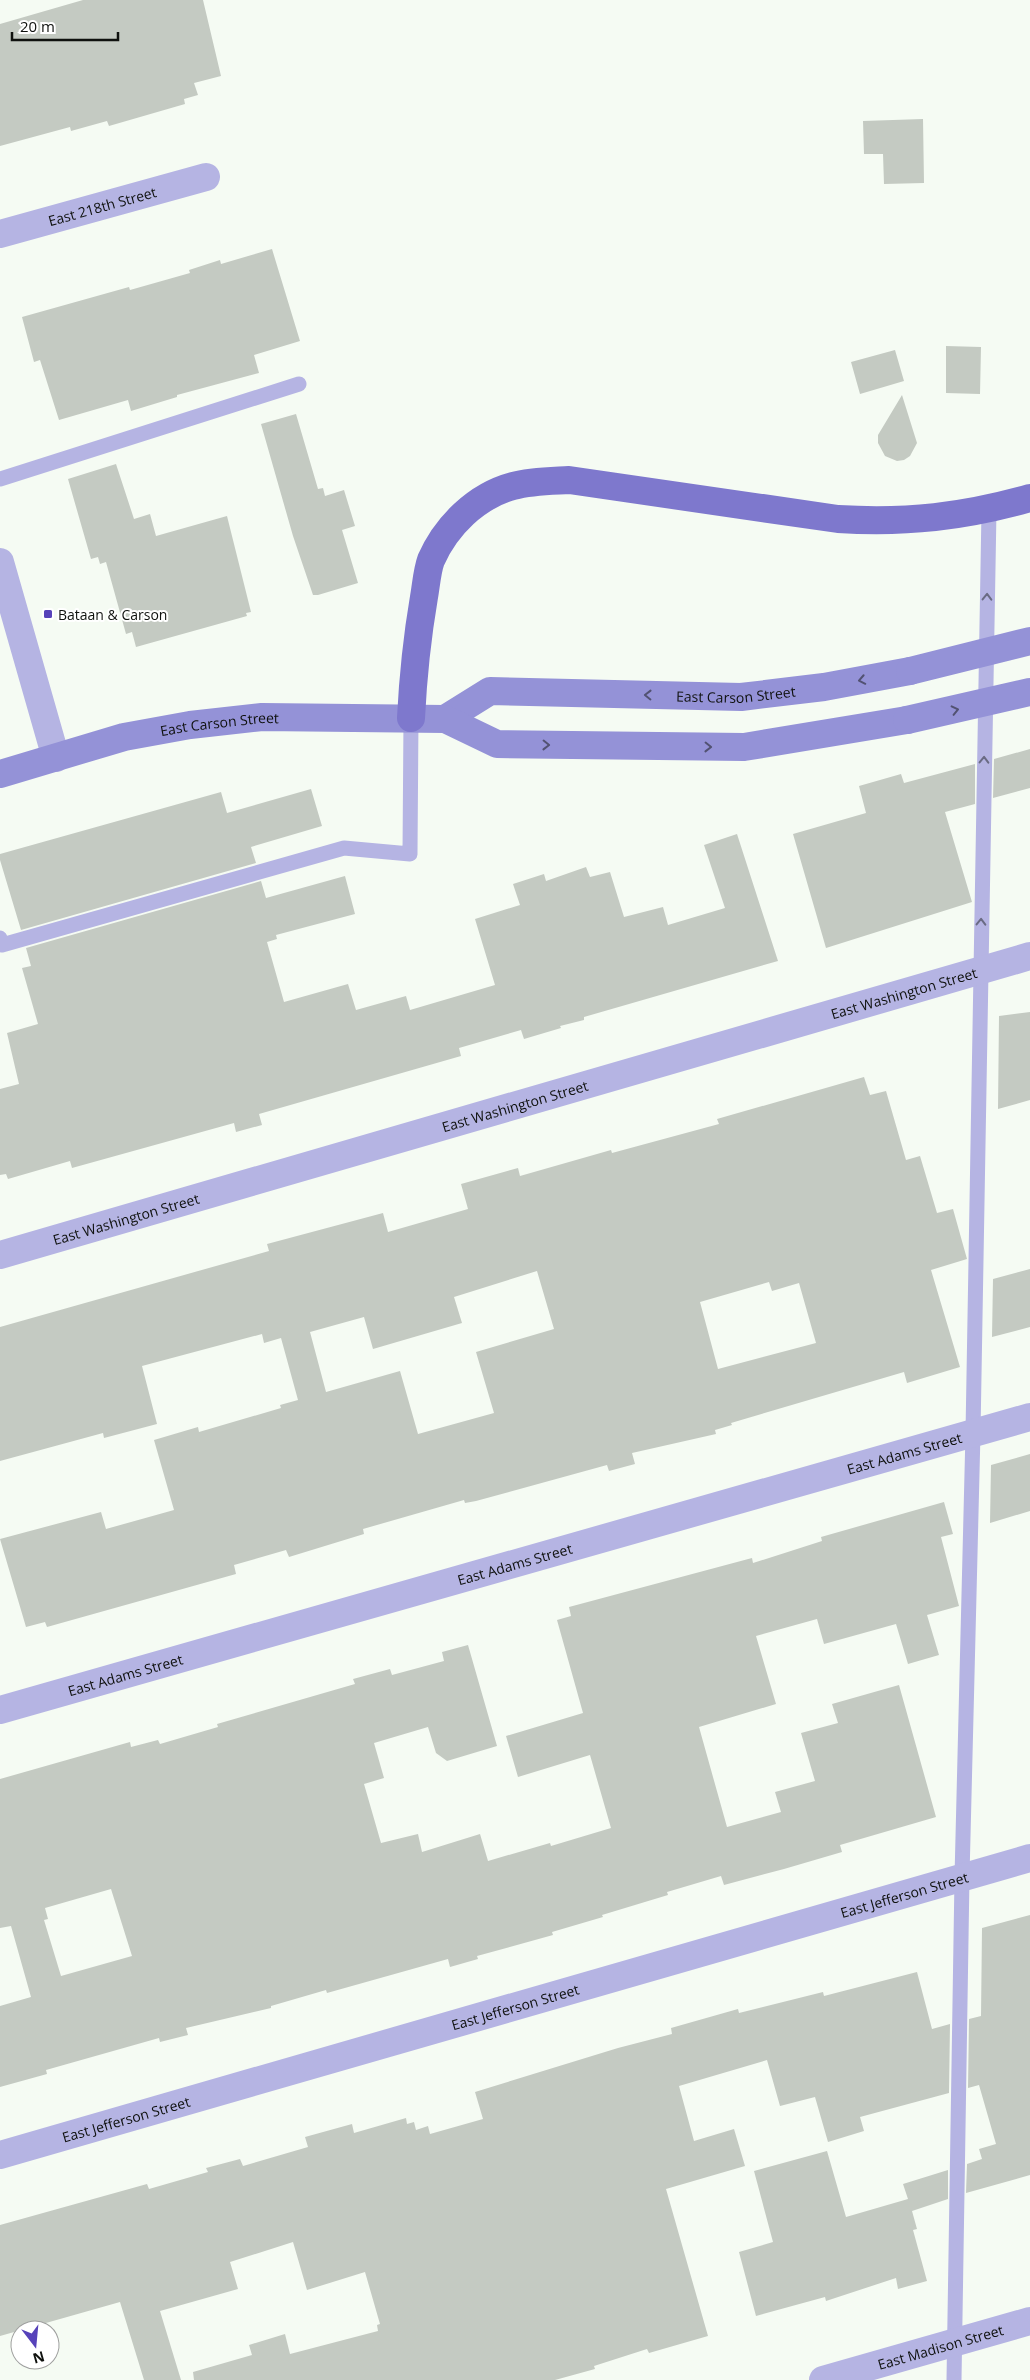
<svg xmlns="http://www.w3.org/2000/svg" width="1030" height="2380" viewBox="0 0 1030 2380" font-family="'Open Sans',sans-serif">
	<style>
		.building { fill: #c4cac2; fill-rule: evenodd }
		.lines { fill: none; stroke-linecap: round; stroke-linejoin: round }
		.service { stroke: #b5b4e3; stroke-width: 15 }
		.minor { stroke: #b5b4e3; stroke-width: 28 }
		.secondary { stroke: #9492d7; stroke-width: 28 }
		.primary { stroke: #7e78cd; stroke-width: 28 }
		.secondary-bridge { stroke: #9492d7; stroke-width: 28 }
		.oneway { stroke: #6a6b83 }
		.oneway2 { stroke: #525272 }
		.poi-dot { fill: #5742ba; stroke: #fff; stroke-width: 2 }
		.labels { text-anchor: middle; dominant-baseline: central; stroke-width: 4; stroke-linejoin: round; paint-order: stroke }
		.street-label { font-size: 14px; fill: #0f110e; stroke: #fff }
		.poi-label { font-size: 14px; fill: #0f110e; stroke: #fff; text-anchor: start }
	</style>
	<rect width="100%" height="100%" fill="#f5fbf3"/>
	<path class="building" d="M83 0H203L221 76 194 83 198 95 184 99 185 104 109 126 107 121 71 131 70 127 0 146V24Z
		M923 119 924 183 884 184 883 154H864L863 121Z
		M272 249 300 341 254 355 259 373 177 395V397L131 411 128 400 59 420 40 360 34 362 22 317 129 287 130 290 190 273 189 270 220 260 221 264Z
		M946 346 981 347 980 394 946 393Z
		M895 350 904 381 860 394 851 362Z
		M902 395 917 443 910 456 904 460 897 461 885 456 878 443V435Z
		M296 414 318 489 323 488 325 496 344 490 355 526 342 530 358 583 318 595H313L293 536 261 424Z
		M116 464 134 519 150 514 156 536 227 516 251 612 246 613 247 616 136 647 132 632 126 634 106 562 100 564 98 557 91 559 68 479Z
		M1030 749V788L993 798 994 759Z
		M975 764V804L945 812 972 902 826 948 793 834 866 813 859 786 901 774 904 783Z
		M311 789 322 826 251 847 256 863 21 930 0 860V854L221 792 227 813Z
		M737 834 778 961 584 1017V1020L560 1026 561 1028 524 1039 521 1030 459 1048 461 1056 259 1114 262 1125 236 1132 234 1123 72 1168 70 1161 8 1179 6 1174 0 1175V1089L19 1084 7 1033 38 1024 22 968 31 966 26 948 261 881 266 898 345 876 355 914 276 935 277 939 267 942 284 1002 348 984 356 1010 406 996 410 1010 495 985 475 919 520 905 513 884 544 874 546 881 586 867 590 877 610 872 624 917 663 907 668 925 725 908 704 845Z
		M1030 1012V1100L998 1109 999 1016Z
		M864 1077 870 1095 886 1091 906 1160 920 1156 937 1213 953 1209 967 1259 931 1270 960 1367 907 1383 904 1372 731 1423 732 1425 715 1430 716 1434 632 1453 635 1464 609 1471 607 1465 476 1501 465 1503 464 1500 363 1529 364 1534 289 1557 286 1550 234 1565 236 1574 47 1627 45 1622 26 1627 0 1539 101 1512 106 1529 174 1510 154 1440 198 1427 199 1432 281 1408 280 1405 298 1400 281 1338 264 1343 262 1334 142 1366 157 1424 104 1438 103 1433 0 1461V1327L269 1251 267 1244 383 1213 388 1232 468 1209 461 1184 518 1168 520 1176 611 1150 612 1153 719 1124 717 1119ZM537 1271 554 1329 476 1352 494 1413 418 1434 400 1371 326 1392 310 1332 364 1317 373 1349 462 1323 454 1297ZM769 1282 772 1291 799 1283 816 1343 718 1369 700 1302Z
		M1030 1269V1327L992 1337 993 1279Z
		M1030 1454V1511L990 1523 991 1465Z
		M944 1502 953 1534 941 1537 959 1606 927 1615 939 1655 908 1664 896 1624 824 1644 817 1619 756 1636 776 1704 699 1727 727 1827 781 1812 775 1792 815 1781 801 1733 838 1723 832 1704 899 1685 936 1817 840 1845 842 1852 784 1869 724 1885 721 1876 667 1892 668 1895 602 1915 603 1917 552 1932 553 1935 477 1956 478 1959 450 1967 448 1959 327 1993 326 1990 271 2006V2008L186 2028 188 2035 160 2042 159 2038 46 2070 47 2074 0 2087V2006L31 1997 11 1926 0 1928V1779L130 1742 131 1747 158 1740 160 1744 218 1727 217 1724 355 1684 353 1679 390 1669 392 1675 444 1661 442 1652 468 1645 497 1746 447 1761 436 1753 428 1727 374 1743 384 1778 364 1784 381 1843 418 1834 422 1852 480 1834 488 1861 550 1843 551 1846 611 1828 590 1755 518 1777 506 1736 583 1713 557 1620 571 1616 569 1607 752 1558 753 1563 822 1541 821 1537ZM111 1889 132 1956 61 1976 44 1920 48 1919 45 1908Z
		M1030 1915V2175L966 2193 967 2164 982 2159 979 2149 996 2144 979 2085 968 2088 969 2019 981 2016 982 1928Z
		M917 1972 932 2029 950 2024 949 2093 860 2117 864 2131 828 2142 815 2097 780 2106 767 2060 679 2086 694 2141 734 2129 745 2166 666 2189 708 2336 649 2353 647 2349 594 2366 595 2369 555 2380H194L193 2372 252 2355 249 2345 285 2334 290 2354 378 2331 377 2325 380 2324 365 2272 307 2290 293 2242 230 2262 238 2289 160 2311 181 2380H144L120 2302 0 2336V2225L147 2184 149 2189 208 2172 206 2168 240 2159 243 2166 308 2147 305 2137 352 2124 354 2133 406 2118 407 2124 414 2122 416 2130 428 2126 430 2134 483 2119 475 2092 618 2048 672 2034 671 2028 738 2009 739 2013 823 1992 824 1996Z
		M827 2151 846 2217 908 2199 903 2184 948 2170V2199L912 2211 917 2229 913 2230 927 2281 898 2289 896 2278 826 2301 825 2297 756 2316 739 2252 773 2242 754 2171Z"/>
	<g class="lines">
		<path class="service" d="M0 479 299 384
			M0 938 2 945 344 848 410 854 411 718
			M954 2380 962 1877 973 1433 989 510"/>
		<g class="minor">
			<path id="s1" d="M0 234 206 177"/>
			<path d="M0 562 56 758"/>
			<path id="s2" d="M0 1255 1030 956"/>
			<path id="s3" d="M0 1710 1030 1417"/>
			<path id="s4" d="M0 2155 1030 1858"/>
			<path id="s5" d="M823 2380 1030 2321"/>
		</g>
		<g class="secondary">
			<path id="s6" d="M445 719 490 691 741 697 824 687 910 671"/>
			<path id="s7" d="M0 774 124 737 190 725 262 717 445 719 497 744 744 747 907 720"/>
		</g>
		<path class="primary" d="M411 718C413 677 417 638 424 597 426 586 427 571 431 560 446 526 476 496 513 486 531 481 551 481 569 480L838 519C907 523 963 517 1030 498"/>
		<path class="secondary-bridge" d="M910 671 1030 641
			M907 720 1030 692"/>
	</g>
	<defs><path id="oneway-chevron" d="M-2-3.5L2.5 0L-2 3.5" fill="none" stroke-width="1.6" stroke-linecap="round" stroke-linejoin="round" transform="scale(1.25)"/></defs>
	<g class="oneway">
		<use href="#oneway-chevron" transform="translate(987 597) rotate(-89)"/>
		<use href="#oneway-chevron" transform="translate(984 760) rotate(-89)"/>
		<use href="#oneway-chevron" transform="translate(981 922) rotate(-89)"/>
	</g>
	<g class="oneway2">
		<use href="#oneway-chevron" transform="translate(862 680) rotate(169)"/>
		<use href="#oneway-chevron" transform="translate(648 695) rotate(-179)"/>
		<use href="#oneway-chevron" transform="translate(955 710) rotate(-13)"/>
		<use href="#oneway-chevron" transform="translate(546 745) rotate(1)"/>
		<use href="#oneway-chevron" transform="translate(708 747) rotate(1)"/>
	</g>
	<rect class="poi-dot" x="43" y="609" width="10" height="10" rx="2.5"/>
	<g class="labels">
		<g class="street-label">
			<text stroke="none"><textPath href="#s1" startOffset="106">East 218th Street</textPath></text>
			<text stroke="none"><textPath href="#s6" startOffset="299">East Carson Street</textPath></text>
			<text stroke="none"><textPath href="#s7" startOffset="226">East Carson Street</textPath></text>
			<text stroke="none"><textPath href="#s2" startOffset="941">East Washington Street</textPath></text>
			<text stroke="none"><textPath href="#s2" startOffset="536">East Washington Street</textPath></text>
			<text stroke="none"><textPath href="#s2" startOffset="131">East Washington Street</textPath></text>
			<text stroke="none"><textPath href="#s3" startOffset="940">East Adams Street</textPath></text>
			<text stroke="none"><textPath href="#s3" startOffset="535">East Adams Street</textPath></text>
			<text stroke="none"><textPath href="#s3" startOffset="130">East Adams Street</textPath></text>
			<text stroke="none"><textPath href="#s4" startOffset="941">East Jefferson Street</textPath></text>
			<text stroke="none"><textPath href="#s4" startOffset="536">East Jefferson Street</textPath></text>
			<text stroke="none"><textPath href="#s4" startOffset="131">East Jefferson Street</textPath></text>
			<text stroke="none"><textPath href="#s5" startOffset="122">East Madison Street</textPath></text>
		</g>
		<g class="poi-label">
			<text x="58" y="614">Bataan &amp; Carson</text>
		</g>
	</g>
	<g transform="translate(35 2345) rotate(164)"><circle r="24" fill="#ffffff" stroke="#9fa09f"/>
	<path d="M0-4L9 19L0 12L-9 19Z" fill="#5742ba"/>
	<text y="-8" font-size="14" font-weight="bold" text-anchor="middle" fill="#0f110e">N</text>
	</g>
	<path d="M12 32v8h106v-8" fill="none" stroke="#0f110e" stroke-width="2.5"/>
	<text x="20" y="32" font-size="15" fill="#0f110e" stroke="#ffffff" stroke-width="4" paint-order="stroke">20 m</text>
</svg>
